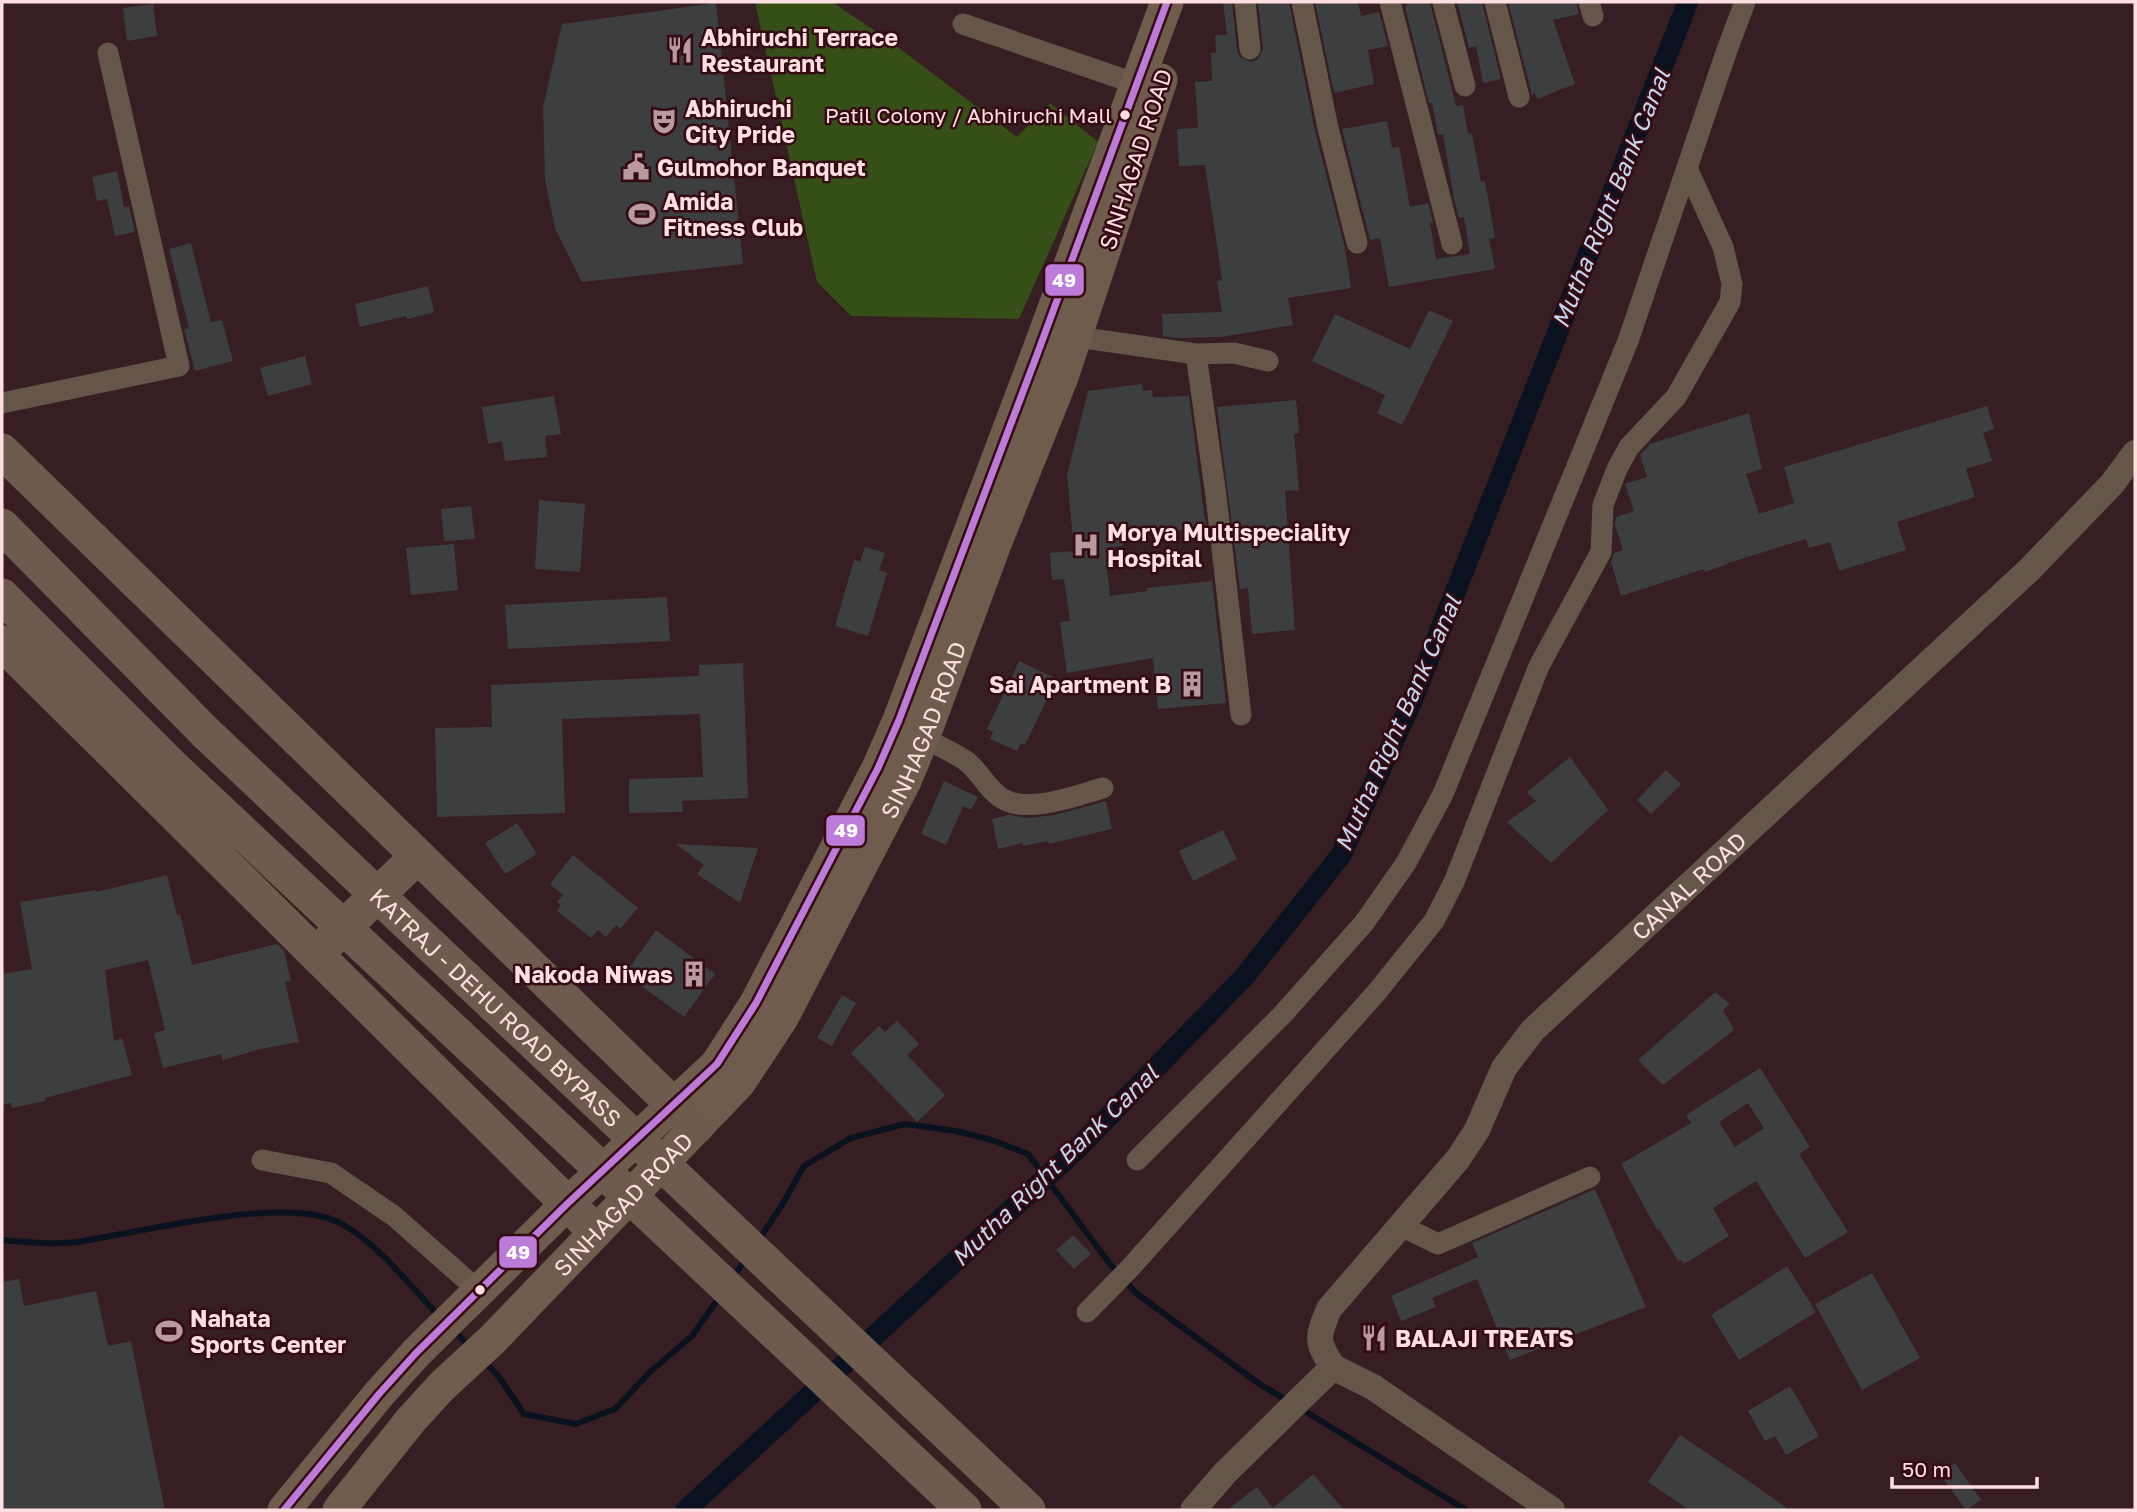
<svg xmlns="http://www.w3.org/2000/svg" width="2137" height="1512" viewBox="0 0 2137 1512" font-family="'Golos Text',sans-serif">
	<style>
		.green { fill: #364f16 }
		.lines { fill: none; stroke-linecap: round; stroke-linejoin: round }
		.stream { stroke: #09121e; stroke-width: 6 }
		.canal { stroke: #09121e; stroke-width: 21 }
		.building { fill: #3d3e40; fill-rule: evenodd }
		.minor { stroke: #645649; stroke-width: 21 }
		.tertiary { stroke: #645649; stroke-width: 26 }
		.primary { stroke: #6f5c4d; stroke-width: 33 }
		.trunk { stroke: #6e5b4e; stroke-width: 35 }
		.trunk-bridge { stroke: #6e5b4e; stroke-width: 35 }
		.bus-1-casing { stroke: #360a13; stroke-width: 12 }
		.bus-1 { stroke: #bd7bd9; stroke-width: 7 }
		.bus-dot { fill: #ffdfe2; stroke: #360a13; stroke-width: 2.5 }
		.labels { text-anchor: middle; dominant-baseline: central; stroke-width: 5; stroke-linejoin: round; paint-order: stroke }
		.bus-label { font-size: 21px; fill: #ffdfe2; stroke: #360a13; text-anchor: end }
		.poi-label { font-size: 23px; font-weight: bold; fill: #ffdfe2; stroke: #360a13; text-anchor: start }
		.street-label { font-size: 23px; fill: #ffdfe2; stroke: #360a13 }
		.water-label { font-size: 24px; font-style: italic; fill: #c3d7ef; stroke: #360a13 }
		.line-badge { stroke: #360a13; stroke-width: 2.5 }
		.badge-label { font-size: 19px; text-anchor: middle; font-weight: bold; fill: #fff }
	</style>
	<rect width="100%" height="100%" fill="#361e23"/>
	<path class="green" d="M755 2H832L887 39 1017 137 1050 103 1098 142 1019 319 851 316 817 282Z"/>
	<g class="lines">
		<path class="stream" d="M2 1240C26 1242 52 1245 76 1242 140 1233 291 1192 344 1225 381 1247 410 1286 440 1317
			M758 1241 782 1205 804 1166 851 1138 905 1124 956 1131 992 1140 1028 1154 1110 1264 1136 1293 1258 1383 1288 1401
			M732 1279 746 1259
			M453 1330 470 1347
			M485 1362 499 1377 524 1414 576 1424 615 1409 651 1371 692 1336 720 1296
			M1300 1408 1466 1510"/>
		<path class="canal" d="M686 1510 1079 1147 1245 976 1341 855 1413 699 1688 2"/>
	</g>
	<path class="building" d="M1223 2H1232L1237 51 1240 57 1251 62 1258 59 1263 48 1258 2H1289L1315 131 1345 248 1351 288 1288 298 1293 325 1221 337 1179 338 1163 336 1162 314 1222 312 1217 281 1222 280 1205 165 1179 166 1177 129 1198 128 1195 82 1212 81 1211 53H1216L1215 35H1227Z
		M1315 2H1358L1361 16 1379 12 1388 46 1368 50 1374 84 1334 93Z
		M1406 2H1430L1456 106 1463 105 1468 134 1472 133 1481 182 1485 181 1495 238 1489 239 1495 269 1389 287 1380 238 1370 240 1342 129 1387 121 1392 148 1399 147 1410 207 1428 203 1433 222 1430 223 1436 259 1470 254 1464 217 1459 218 1454 199 1443 134 1438 135 1432 103H1429L1405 7 1407 6Z
		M1457 2H1482L1501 79 1483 83 1476 46 1469 48Z
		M1508 2H1576L1579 14 1553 20 1575 84 1537 99 1535 93 1532 95Z
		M716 3 743 264 582 282 555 228 545 179 543 107 562 24Z
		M153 4 157 36 127 41 123 8Z
		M117 171 124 207 129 206 135 232 115 236 107 199 97 201 92 177Z
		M191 243 211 322 222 320 233 361 195 371 184 329 189 328 169 249Z
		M428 286 434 312 407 319 406 316 360 327 355 304Z
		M1429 310 1453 321 1402 425 1377 413 1385 395 1312 361 1335 314 1410 349Z
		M305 356 312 384 268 396 260 368Z
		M1142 384 1143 391 1152 390 1153 397 1189 396 1206 528 1122 536 1123 546 1111 547 1113 559 1106 560 1110 596 1147 591V588L1212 581 1226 703 1158 709 1153 658 1067 673 1060 622 1070 621 1064 579 1052 580 1050 553 1074 551 1067 475 1088 391Z
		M554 396 561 434 545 436 547 457 505 461 502 441 488 444 482 407Z
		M1296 400 1299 433 1294 434 1299 490 1285 491 1295 630 1252 634 1248 588 1240 589 1217 407Z
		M1987 406 1994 429 1983 433 1992 461 1966 469 1975 497 1897 522 1906 550 1839 571 1830 542 1809 548 1806 539 1728 563V564L1705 572 1704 569 1621 596 1611 562 1614 553 1623 550 1615 525 1616 517 1634 511 1625 484 1647 477 1640 455 1650 444 1749 413 1762 469 1746 474 1759 514 1794 503 1784 467Z
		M539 500 585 504 580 572 535 569Z
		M471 506 475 539 444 541 441 509Z
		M454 544 458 590 411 595 406 548Z
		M865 547 885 553 879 570 887 573 868 636 835 626 854 560 860 562Z
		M667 597 670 641 508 649 505 605Z
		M1019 661 1057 679 1025 745 1021 743 1017 751 990 739 993 732 987 729Z
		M743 663 748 798 682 801 683 812 629 813V779L703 777 700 714 562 719 565 813 437 817 435 728 492 727 491 685 699 676V665Z
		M1570 757 1608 810 1551 863 1507 822 1536 801 1527 792Z
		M1666 770 1681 784 1651 814 1637 800Z
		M944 781 978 797 971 810 963 806 946 845 921 834Z
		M1106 801 1112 829 1049 844 1048 841 1023 846V843L998 849 992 819 1009 815 1027 818 1055 815Z
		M517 823 537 854 505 874 485 843Z
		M1223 830 1237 859 1193 881 1179 851Z
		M676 844 758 848 740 903 697 874 704 865Z
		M573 855 638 908 620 929 616 925 606 937 598 930 591 938 557 911 561 905 557 902 563 895 550 884Z
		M167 875 177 915 180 914 192 965 277 944 284 951 291 981 285 982 299 1042 260 1049 223 1060 221 1054 163 1068 154 1033 165 1030 148 960 105 970 114 1041 122 1038 132 1075 45 1098V1101L12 1108 11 1103 2 1105V974L32 969 20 902 96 890V892Z
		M656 930 715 974 684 1017 625 974Z
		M1715 992 1730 1004 1723 1010 1734 1030 1663 1085 1638 1060Z
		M842 995 856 1003 832 1046 817 1038Z
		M897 1021 919 1044 907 1055 945 1095 917 1122 851 1053 879 1026 885 1032Z
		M1760 1068 1810 1147 1799 1154 1848 1232 1805 1258 1756 1181 1713 1208 1729 1236 1684 1264 1681 1260 1678 1261 1659 1229 1657 1230 1621 1164 1691 1123 1686 1115ZM1748 1103 1764 1128 1735 1147 1719 1122Z
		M1595 1189 1646 1307 1510 1360 1477 1279 1432 1298 1436 1307 1401 1321 1391 1296 1478 1257 1472 1243Z
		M1073 1235 1091 1254 1074 1269 1056 1250Z
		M1787 1266 1816 1312 1739 1360 1711 1315Z
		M1872 1273 1920 1358 1862 1390 1815 1304Z
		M19 1279 24 1306 96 1291 108 1346 131 1341 165 1510H2V1282Z
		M1790 1386 1819 1436 1786 1455 1775 1436 1765 1441 1748 1411Z
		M1680 1435 1747 1480 1790 1510H1689L1648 1482Z
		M1955 1463 1981 1500 1966 1510 1940 1474Z
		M1313 1474 1344 1510H1227L1257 1487 1273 1508Z"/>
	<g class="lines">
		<path class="minor" d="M1245 2 1250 49
			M1302 2 1328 128 1357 243
			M1390 2 1452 244
			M1443 2 1465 86
			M1495 2 1519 97
			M1589 2 1593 16
			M963 24 1137 84
			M1077 337 1196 354 1234 353 1268 361
			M1196 354 1216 496 1241 715
			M2 403 179 366 108 53
			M923 738C937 745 953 752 966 761 980 771 987 790 1003 799 1029 814 1077 795 1103 788
			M262 1160 331 1173 394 1216 480 1292
			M1137 1160 1283 1014 1364 923 1406 863 1443 794 1628 341 1727 50 1745 2
			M1399 1225 1438 1244 1590 1177
			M1087 1312 1130 1268 1376 993 1434 921 1454 882 1539 666 1601 552 1603 505 1617 469 1629 447 1676 397 1730 302 1732 284 1723 247 1687 168"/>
		<g class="tertiary">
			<path id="s1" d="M1333 1367C1316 1341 1317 1338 1329 1309L1458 1159 1477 1130 1504 1068 1533 1030 2029 570 2112 484 2135 453"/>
			<path d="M1193 1510 1225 1473 1333 1367 1373 1387 1552 1510"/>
		</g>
		<g class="primary">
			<path d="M284 1510 379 1394 416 1353 567 1204 717 1064 756 1003 878 768 899 720 1038 352 1167 2"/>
			<path id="s2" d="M339 1510 411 1420 442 1386 492 1340 739 1083 782 1018 905 781 926 730 995 544 1062 377 1161 80"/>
		</g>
		<path class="trunk" d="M2 451 696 1127
			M2 526 206 733
			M2 596 174 768
			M2 643 595 1231
			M322 948 418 856"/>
		<g class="trunk-bridge">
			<path id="s3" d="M206 733 1028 1510"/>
			<path d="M174 768 964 1510"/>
		</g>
		<g class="bus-1-casing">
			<path id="bus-1" d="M284 1510 379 1394 416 1353 567 1204 717 1064 756 1003 878 768 899 720 1038 352 1167 2"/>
		</g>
		<use href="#bus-1" class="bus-1"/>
	</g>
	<defs>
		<g id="restaurant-bare" transform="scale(2.1)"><path d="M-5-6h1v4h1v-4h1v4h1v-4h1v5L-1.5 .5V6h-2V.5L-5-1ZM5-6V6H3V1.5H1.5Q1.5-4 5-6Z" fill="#b99b9f" stroke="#360a13" stroke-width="2.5" paint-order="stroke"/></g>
		<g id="theatre-bare" transform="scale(2.1)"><path d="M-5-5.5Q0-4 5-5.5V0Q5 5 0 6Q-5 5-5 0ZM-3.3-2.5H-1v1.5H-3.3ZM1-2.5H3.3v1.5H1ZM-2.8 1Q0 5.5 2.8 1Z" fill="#b99b9f" stroke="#360a13" stroke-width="2.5" paint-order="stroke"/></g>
		<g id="civic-bare" transform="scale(2.1)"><path d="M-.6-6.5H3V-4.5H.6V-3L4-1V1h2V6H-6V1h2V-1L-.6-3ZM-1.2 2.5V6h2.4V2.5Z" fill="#b99b9f" stroke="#360a13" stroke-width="2.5" paint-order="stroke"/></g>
		<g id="stadium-bare" transform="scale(2.1)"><path d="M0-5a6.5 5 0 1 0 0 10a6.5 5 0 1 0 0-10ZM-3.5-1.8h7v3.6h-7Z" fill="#b99b9f" stroke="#360a13" stroke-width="2.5" paint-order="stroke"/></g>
		<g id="hospital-bare" transform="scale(2.1)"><path d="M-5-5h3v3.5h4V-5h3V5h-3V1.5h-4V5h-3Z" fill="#b99b9f" stroke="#360a13" stroke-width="2.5" paint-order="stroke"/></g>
		<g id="building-bare" transform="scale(2.1)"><path d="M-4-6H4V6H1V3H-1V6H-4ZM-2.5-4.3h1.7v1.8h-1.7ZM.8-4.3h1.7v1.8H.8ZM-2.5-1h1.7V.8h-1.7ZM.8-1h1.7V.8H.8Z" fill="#b99b9f" stroke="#360a13" stroke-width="2.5" paint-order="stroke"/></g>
	</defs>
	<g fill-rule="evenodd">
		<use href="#restaurant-bare" x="680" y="50"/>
		<use href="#theatre-bare" x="664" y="121"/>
		<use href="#civic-bare" x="636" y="167"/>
		<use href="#stadium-bare" x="642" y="214"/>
		<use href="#hospital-bare" x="1086" y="545"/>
		<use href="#building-bare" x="1192" y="684"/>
		<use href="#building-bare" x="694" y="974"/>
		<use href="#stadium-bare" x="169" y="1331"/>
		<use href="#restaurant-bare" x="1374" y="1338"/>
	</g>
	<g class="bus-dot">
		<circle cx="1125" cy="115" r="6"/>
		<circle cx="480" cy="1290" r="6"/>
	</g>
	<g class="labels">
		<g class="bus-label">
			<text x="1112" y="115">Patil Colony / Abhiruchi Mall</text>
		</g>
		<g class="poi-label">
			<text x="701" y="37">Abhiruchi Terrace<tspan x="701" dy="26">Restaurant</tspan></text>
			<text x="685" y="108">Abhiruchi<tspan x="685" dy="26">City Pride</tspan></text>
			<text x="657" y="167">Gulmohor Banquet</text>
			<text x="663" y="201">Amida<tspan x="663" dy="26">Fitness Club</tspan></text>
			<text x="1107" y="532">Morya Multispeciality<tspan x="1107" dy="26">Hospital</tspan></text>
			<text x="1171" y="684" text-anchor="end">Sai Apartment B</text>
			<text x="673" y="974" text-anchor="end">Nakoda Niwas</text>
			<text x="190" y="1318">Nahata<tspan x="190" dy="26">Sports Center</tspan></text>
			<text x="1395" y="1338">BALAJI TREATS</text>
		</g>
		<g class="street-label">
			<text transform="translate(1135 159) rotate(-72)">SINHAGAD ROAD</text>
			<text stroke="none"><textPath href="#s2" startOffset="985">SINHAGAD ROAD</textPath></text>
			<text stroke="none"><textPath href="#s1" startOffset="623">CANAL ROAD</textPath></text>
			<text stroke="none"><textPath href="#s3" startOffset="399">KATRAJ - DEHU ROAD BYPASS</textPath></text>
			<text stroke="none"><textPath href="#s2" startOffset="418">SINHAGAD ROAD</textPath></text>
		</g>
		<g class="water-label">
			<text transform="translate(1610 198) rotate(-68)">Mutha Right Bank Canal</text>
			<text transform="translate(1397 723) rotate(-66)">Mutha Right Bank Canal</text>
			<text transform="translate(1054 1165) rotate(-44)">Mutha Right Bank Canal</text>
		</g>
	</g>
	<g class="line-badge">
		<rect x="1044" y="263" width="41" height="34" rx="7" fill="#bd7bd9"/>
		<rect x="825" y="814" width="41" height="33" rx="7" fill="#bd7bd9"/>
		<rect x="498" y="1235" width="40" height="34" rx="7" fill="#bd7bd9"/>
	</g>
	<g class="badge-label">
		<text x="1064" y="287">49</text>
		<text x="846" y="837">49</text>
		<text x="518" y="1259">49</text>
	</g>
	<rect width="2137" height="1512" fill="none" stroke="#ffdfe2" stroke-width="7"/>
	<path d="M1892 1477v10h145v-10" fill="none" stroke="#ffdfe2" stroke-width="3.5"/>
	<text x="1902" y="1477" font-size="21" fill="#ffdfe2" stroke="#360a13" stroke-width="5" paint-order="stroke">50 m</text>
</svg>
